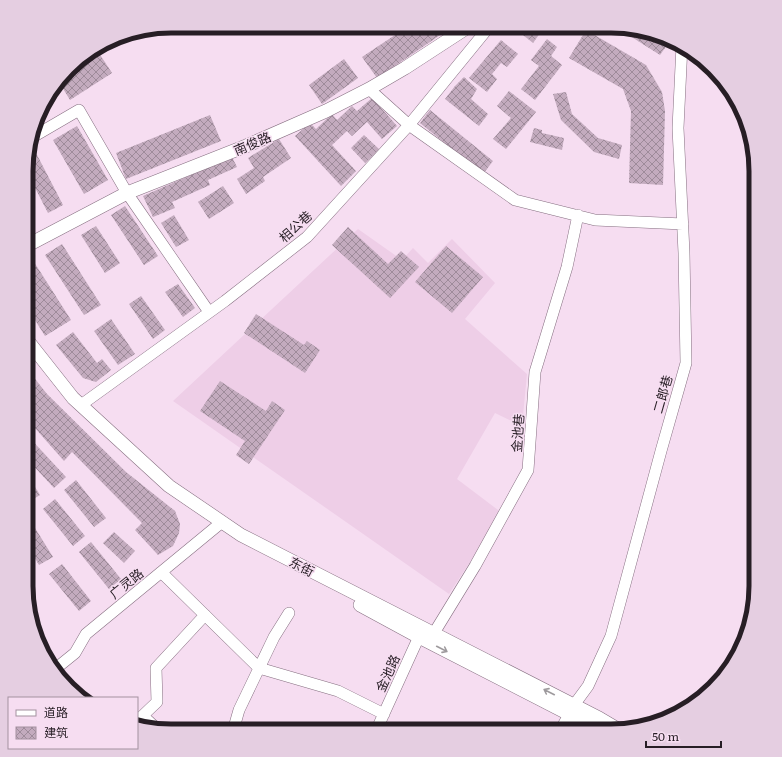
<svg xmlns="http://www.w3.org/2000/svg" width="782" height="757" viewBox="0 0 782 757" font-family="Literata,'Noto Sans SC',serif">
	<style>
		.built { fill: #eecee7 }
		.building { fill: url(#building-cross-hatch) }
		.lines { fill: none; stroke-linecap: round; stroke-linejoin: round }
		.minor-casing { stroke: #866f81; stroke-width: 12 }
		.major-casing { stroke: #866f81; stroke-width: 14 }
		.minor { stroke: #fff; stroke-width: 11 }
		.major { stroke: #fff; stroke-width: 13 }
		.oneway { stroke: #9e9a9d }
		.labels { text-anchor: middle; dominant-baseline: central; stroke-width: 3; stroke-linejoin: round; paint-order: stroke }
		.street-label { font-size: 13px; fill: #271e25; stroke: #f6ddf1 }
		.rim { fill: none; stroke: #271e25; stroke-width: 5 }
	</style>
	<defs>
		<pattern id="building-cross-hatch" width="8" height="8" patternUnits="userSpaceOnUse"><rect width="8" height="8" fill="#c3abbe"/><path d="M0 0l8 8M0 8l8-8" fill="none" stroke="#9e8b9a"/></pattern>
	</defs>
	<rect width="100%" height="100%" fill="#f6ddf1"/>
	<path class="built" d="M358 229 402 260 413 248 428 263 452 239 495 283 465 319 527 374 522 426 495 413 457 479 502 513 449 594 173 401Z"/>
	<path class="building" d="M407 27H452L377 78 362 57Z
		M513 27H540L543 29 533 43Z
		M616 27H630L670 41 660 55Z
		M586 30 646 65 662 92 665 111 663 185 629 183 631 111 623 89 569 58Z
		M547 39 557 47 551 56 562 65 535 100 521 89 539 66 531 60Z
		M501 40 518 54 507 67 501 63 492 74 497 79 487 92 469 78Z
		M97 50 112 73 70 100 59 82 76 62Z
		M344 59 358 78 322 104 309 85Z
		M464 77 477 89 471 99 488 114 479 126 445 99 455 86Z
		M509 91 536 112 506 149 493 139 511 118 497 106Z
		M566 92 572 114 598 138 622 145 619 159 594 152 561 120 553 94Z
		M372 98 397 126 382 139 367 122 352 136 347 131 332 145 356 171 341 186 295 136 310 123 316 129 332 114 337 120 352 106 357 111Z
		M430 110 493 161 483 174 420 123Z
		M210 115 221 141 126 179 116 153Z
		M77 126 108 180 84 194 53 140Z
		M534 128 542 130V133L564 138 562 150 530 142Z
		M364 135 379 149 365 163 351 148Z
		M279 139 291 158 263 177 265 181 246 194 237 179 254 168 248 158Z
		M35 151 63 205 48 213 29 176V154Z
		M232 157 237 167 208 180 210 185 172 202 175 208 153 217 143 196Z
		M223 186 234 203 209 219 198 202Z
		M125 206 158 256 144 265 111 215Z
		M174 215 189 240 176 247 161 223Z
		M96 226 120 263 105 273 81 235Z
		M348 227 388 264 401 251 419 267 390 298 332 245Z
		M62 244 101 305 84 315 45 255Z
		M446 246 483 277 452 313 415 282Z
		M34 262 71 320 45 336 28 309V266Z
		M178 284 195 308 183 317 165 292Z
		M141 296 165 330 153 339 129 304Z
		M256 314 304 345 307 341 320 350 305 373 244 333Z
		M111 319 135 354 118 365 94 331Z
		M73 332 97 363 102 359 111 370 96 382 83 378 56 345Z
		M28 370 47 394 126 472 175 511 180 524 179 533 173 546 158 555 135 530 142 523 72 452 64 461 27 419Z
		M220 381 266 411 272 401 285 410 249 464 236 455 245 441 200 411Z
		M27 435 66 477 54 488 27 459Z
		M27 474 40 495 27 503Z
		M76 480 106 518 94 527 64 490Z
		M55 499 85 536 73 546 43 509Z
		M27 515 53 557 39 565 27 545Z
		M114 532 135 551 124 563 103 543Z
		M91 542 121 579 109 589 79 552Z
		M62 564 91 601 79 611 49 574Z"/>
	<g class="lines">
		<g class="minor-casing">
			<path id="minor" d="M369 89 409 125 515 200 595 220 683 224
				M31 138 79 110 127 193 209 312
				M81 405 225 301 307 237 409 125 489 27
				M161 572 259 668 338 691 384 714
				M434 633 475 566 528 470 535 372 567 267 578 215
				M54 670 75 653 86 634 222 522
				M143 716 157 729
				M137 721 157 702 156 668 205 615
				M233 731 239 710 274 637 289 613
				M376 731 422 630
				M560 731 574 705 588 686 611 636 661 451 686 363 684 253 678 128 682 45"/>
		</g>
		<g class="major-casing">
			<path id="major" d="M28 245 127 193 246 146 326 111 369 89 405 68 468 27
				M28 341 73 398 169 486 241 535 599 718 621 731
				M360 605 419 637 602 731"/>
		</g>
		<use href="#minor" class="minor"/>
		<use href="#major" class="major"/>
	</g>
	<defs><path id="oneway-shaft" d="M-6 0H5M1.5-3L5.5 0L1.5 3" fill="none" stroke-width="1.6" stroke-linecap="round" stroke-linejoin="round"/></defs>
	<g class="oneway">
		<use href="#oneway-shaft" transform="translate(442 649) rotate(27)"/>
		<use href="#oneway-shaft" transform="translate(549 692) rotate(-153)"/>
	</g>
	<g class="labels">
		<g class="street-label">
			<text transform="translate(252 143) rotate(-23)">南俊路</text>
			<text transform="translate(295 226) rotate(-42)">相公巷</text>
			<text transform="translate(662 394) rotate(-74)">二郎巷</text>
			<text transform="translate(517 433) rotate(-86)">金池巷</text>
			<text transform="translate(302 566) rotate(27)">东街</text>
			<text transform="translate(126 583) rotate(-39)">广灵路</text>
			<text transform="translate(387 673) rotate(-66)">金池路</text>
		</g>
	</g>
	<path d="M0 0H782V757H0ZM171 33H611A138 138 0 0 1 749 171V586A138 138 0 0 1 611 724H171A138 138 0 0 1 33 586V171A138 138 0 0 1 171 33Z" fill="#e5cee1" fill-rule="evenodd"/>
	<path class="rim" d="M171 33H611A138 138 0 0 1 749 171V586A138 138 0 0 1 611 724H171A138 138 0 0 1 33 586V171A138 138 0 0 1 171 33Z"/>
	<rect x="8" y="697" width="130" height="52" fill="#f6ddf1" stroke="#a3919f"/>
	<rect x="16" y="710" width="20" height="6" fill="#ffffff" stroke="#a3919f"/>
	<text x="44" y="717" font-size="12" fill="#271e25">道路</text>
	<rect x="16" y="727" width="20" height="12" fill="url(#building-cross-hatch)" stroke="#a3919f"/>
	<text x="44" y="737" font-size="12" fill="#271e25">建筑</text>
	<path d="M646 741v6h75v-6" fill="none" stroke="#271e25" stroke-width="2"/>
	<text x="652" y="741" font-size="12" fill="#271e25" stroke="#f6ddf1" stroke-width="3" paint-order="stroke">50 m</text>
</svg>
